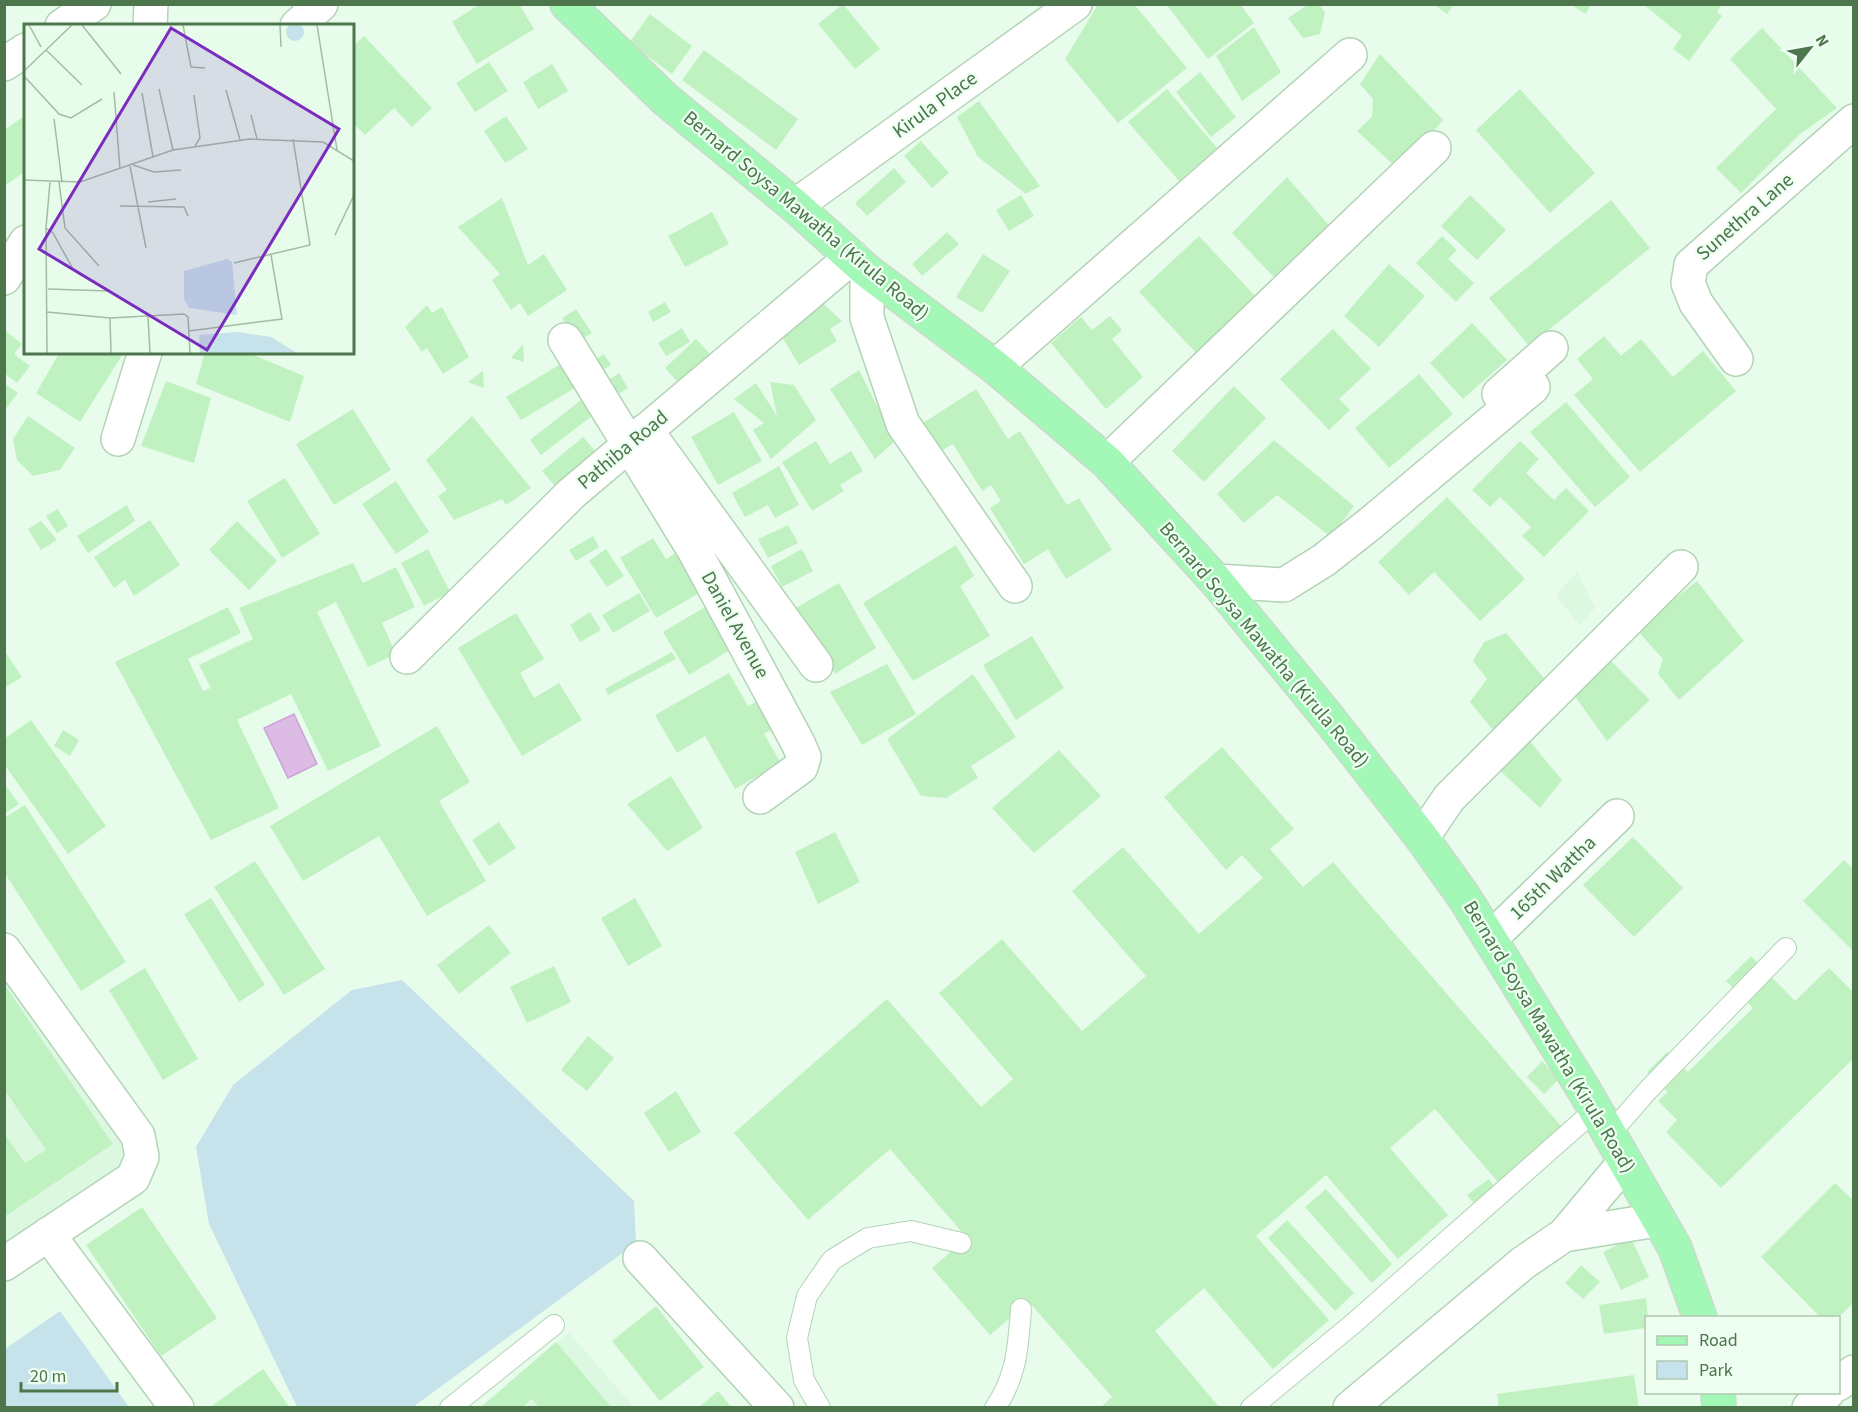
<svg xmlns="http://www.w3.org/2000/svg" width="1858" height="1412" viewBox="0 0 1858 1412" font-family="'Source Sans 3',sans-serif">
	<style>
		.residential { fill: #dcf8e1 }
		.green { fill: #c6e2ea }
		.water { fill: #dcbce5; stroke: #cba3d7; stroke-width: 1.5 }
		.building { fill: #c0f1c1 }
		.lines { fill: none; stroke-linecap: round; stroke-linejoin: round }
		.lane-casing { stroke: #b3d3b5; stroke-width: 22 }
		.street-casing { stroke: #b3d3b5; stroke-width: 36 }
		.primary-casing { stroke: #cdd9cd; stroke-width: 36 }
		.lane { stroke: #fff; stroke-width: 20 }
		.street { stroke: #fff; stroke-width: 33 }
		.primary { stroke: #a3f8b7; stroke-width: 33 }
		.labels { text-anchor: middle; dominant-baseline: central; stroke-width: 4.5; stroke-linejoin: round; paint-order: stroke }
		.street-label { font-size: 20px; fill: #4d764c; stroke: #eefff2 }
		.inset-road { fill: none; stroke: #a1bea2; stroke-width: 1.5 }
		.view { fill: #7b2cbf; fill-opacity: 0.15; stroke: #7b2cbf; stroke-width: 3 }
		.inset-edge { fill: none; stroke: #4d764c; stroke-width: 3 }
	</style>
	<rect width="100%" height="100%" fill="#e8fcec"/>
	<path class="residential" d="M1577 572 1595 608 1579 626 1556 595Z
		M4 968 133 1156 5 1242H4Z
		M569 1333 634 1407 478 1408Z"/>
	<path class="green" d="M402 980 634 1201 636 1243 413 1407H297L209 1224 196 1147 233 1085 352 990Z
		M60 1311 129 1407H5V1349Z"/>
	<path class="water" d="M294 714 317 764 288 778 264 728Z"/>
	<path class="building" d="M480 4H519L534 29 477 64 452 22Z
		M843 4 880 49 855 69 818 24Z
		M1102 4H1134L1187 68 1118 123 1065 59 1097 6Z
		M1166 4H1240L1254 23 1208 59Z
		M1309 4H1319L1325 13 1320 34 1303 38 1288 18Z
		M1433 4H1454L1447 14Z
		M1570 4H1591L1586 14Z
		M1643 4H1722L1717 12 1722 16 1689 61 1673 49 1682 36Z
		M650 14 692 46 672 74 629 43Z
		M1254 27 1281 72 1242 101 1216 56Z
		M1762 28 1837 108 1800 134 1741 193 1716 168 1776 109 1730 59Z
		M364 36 432 108 412 127 394 108 365 135 352 122V47Z
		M704 50 798 119 776 150 682 80Z
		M1380 54 1443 120 1400 171 1357 131 1372 117 1373 99 1360 84Z
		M489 62 508 91 475 112 456 83Z
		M552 64 568 91 538 109 523 82Z
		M1200 72 1236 117 1211 137 1176 92Z
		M1167 89 1217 148 1179 181 1128 122Z
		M1520 89 1595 173 1550 213 1476 130Z
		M979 101 1040 186 1026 194 978 157 957 117Z
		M26 115V171L4 186V130Z
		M506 116 528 149 505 163 484 131Z
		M921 141 949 173 932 188 904 156Z
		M894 168 906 182 867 216 855 203Z
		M1287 177 1339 237 1286 290 1232 233Z
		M1021 195 1034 216 1009 231 996 210Z
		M1470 195 1506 230 1477 260 1441 226Z
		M502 198 528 265 544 254 567 290 528 316 520 303 511 310 492 280 500 274 458 227Z
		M1611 200 1650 248 1529 346 1489 298Z
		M712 212 729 244 685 267 668 236Z
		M947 232 959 244 922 276 912 264Z
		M1199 236 1256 297 1196 353 1139 292Z
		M1442 236 1457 250 1448 259 1474 283 1456 302 1416 263Z
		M983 254 1010 271 982 313 956 297Z
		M1389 264 1425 296 1379 347 1344 316Z
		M817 298 842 321 830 329 837 341 799 365 778 330Z
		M665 302 671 312 653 322 648 312Z
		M427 305 432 313 442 307 469 357 443 374 427 348 422 352 405 327Z
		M576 309 592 333 578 342 562 318Z
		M1110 316 1122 330 1112 339 1143 377 1106 409 1051 343 1081 317 1092 330Z
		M1472 323 1507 360 1463 399 1430 363Z
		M682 328 690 342 666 356 658 343Z
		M1333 329 1371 369 1339 399 1350 410 1329 430 1280 379Z
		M4 330 22 344 14 354 30 366 17 383 4 373Z
		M1604 336 1621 356 1641 339 1673 377 1703 351 1736 391 1640 472 1574 395 1593 379 1577 359Z
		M696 339 716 360 684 389 665 368Z
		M523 344 524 362 511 358Z
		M60 352H124L80 422 36 393Z
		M205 352H246L304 376 290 422 196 384Z
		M604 354 611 365 601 371 594 360Z
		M564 362 578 386 521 420 506 397Z
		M859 370 895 441 875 459 830 389Z
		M483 371 484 388 468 382Z
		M619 373 628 388 608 400 599 386Z
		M1419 374 1453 414 1389 468 1355 428Z
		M166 381 211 398 194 463 141 446Z
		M770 382 794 385 816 420 771 459 753 430 764 423 734 399 756 383 777 416Z
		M4 383 18 393 4 411Z
		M1234 386 1266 418 1204 482 1172 451Z
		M976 389 1008 439 1020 431 1067 505 1079 498 1112 550 1066 579 1048 549 1024 564 990 508 1001 501 991 485 982 491 953 444 941 451 923 423Z
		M585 397 597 412 541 455 530 440Z
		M1566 402 1630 477 1595 507 1530 432Z
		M353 409 391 470 334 505 296 444Z
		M734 412 762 461 718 485 691 437Z
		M28 416 75 448 60 470 33 476 17 460 13 439Z
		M472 416 531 488 506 505 502 499 454 520 438 496 447 490 426 460Z
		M583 437 602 459 562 494 542 471Z
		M1274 440 1354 506 1331 537 1277 495 1244 523 1217 494Z
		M816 441 830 464 851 451 863 471 840 485 844 491 812 511 782 462Z
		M1520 441 1539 459 1526 473 1554 500 1566 488 1589 511 1544 557 1522 536 1531 527 1500 497 1490 507 1472 490Z
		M779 466 799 505 775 518 768 505 745 517 732 493Z
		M285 478 320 534 282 558 247 501Z
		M396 481 429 532 396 554 362 504Z
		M1447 497 1525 579 1480 621 1434 572 1409 595 1378 562Z
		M127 505 135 521 88 553 77 536Z
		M58 509 68 526 57 533 46 516Z
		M150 520 180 565 134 596 125 580 114 588 94 557Z
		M41 521 57 540 41 550 28 529Z
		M237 521 277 561 249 590 209 550Z
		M788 525 798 543 768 558 758 539Z
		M593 536 599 547 576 561 569 550Z
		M653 538 666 559 677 552 710 587 656 618 620 558Z
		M956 545 974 576 960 586 990 636 913 681 863 603Z
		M428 549 450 592 424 606 401 563Z
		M606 549 624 576 607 587 589 561Z
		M802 549 813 571 782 587 771 566Z
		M353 563 363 583 396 567 415 607 382 623 396 654 368 667 336 602 317 612 381 746 328 771 291 694 237 720 279 808 211 840 115 662 228 607 241 633 188 659 203 691 211 688 199 665 253 639 239 608Z
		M1697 581 1744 641 1679 700 1658 674 1663 659 1636 629Z
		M839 583 876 648 835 674 796 608Z
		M639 593 650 611 613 633 602 615Z
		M717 600 743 642 689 675 663 632Z
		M590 612 601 630 580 642 570 625Z
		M516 613 544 659 520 673 534 698 559 683 582 720 522 756 458 648Z
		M1506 633 1548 683 1493 730 1470 702 1487 679 1473 661 1484 642Z
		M1032 636 1064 688 1016 720 983 665Z
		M4 650 22 677 4 688Z
		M672 652 676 659 608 695 605 689Z
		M1605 655 1650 700 1607 741 1569 688Z
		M887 664 916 714 862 745 830 692Z
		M729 673 748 706 767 696 783 723 764 734 781 763 735 789 705 736 677 753 655 715Z
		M973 674 1016 737 971 766 978 778 946 798 921 796 887 739Z
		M31 720 106 826 68 854 4 764V739Z
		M437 726 470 782 439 801 486 881 427 916 379 836 303 881 270 826Z
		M63 730 79 740 70 756 54 746Z
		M1523 733 1562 780 1540 808 1492 763Z
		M1222 747 1294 829 1270 849 1303 887 1333 862 1562 1127 1498 1182 1435 1109 1390 1148 1448 1215 1398 1259 1326 1175 1256 1236 1329 1320 1273 1369 1204 1288 1155 1331 1220 1408H1100L1112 1397 1029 1302 990 1335 932 1268 967 1238 890 1149 808 1220 734 1133 887 999 981 1107 1013 1079 939 993 1002 939 1082 1031 1146 976 1072 891 1123 847 1199 934 1263 878 1242 855 1226 870 1164 797Z
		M1059 750 1101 796 1034 853 992 808Z
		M671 776 703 828 667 851 627 804Z
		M4 783 19 804 4 814Z
		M25 805 126 962 81 991 4 872V818Z
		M499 822 516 848 489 866 472 840Z
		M835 832 860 882 818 904 795 852Z
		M1633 837 1683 888 1634 937 1583 885Z
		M1844 860 1854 870V952L1803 901Z
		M255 861 325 969 284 995 214 887Z
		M211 898 265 985 239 1002 184 914Z
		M635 898 662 946 628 966 601 918Z
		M489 925 511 953 459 994 437 965Z
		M1751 956 1795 1001 1829 968 1854 993V1058L1721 1188 1666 1132 1677 1120 1658 1101 1668 1092 1647 1072 1667 1052 1688 1072 1753 1008 1726 981Z
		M554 966 571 1002 527 1023 510 987Z
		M145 968 198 1059 163 1080 109 990Z
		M4 984 113 1144 4 1217V1133L25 1163 46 1150 4 1089Z
		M588 1036 614 1058 587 1091 561 1070Z
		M1542 1061 1559 1079 1544 1094 1527 1077Z
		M676 1091 701 1132 669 1152 644 1113Z
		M1489 1179 1500 1194 1480 1211 1467 1195Z
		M1835 1183 1854 1201V1302L1838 1318H1821L1761 1257Z
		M1326 1189 1392 1264 1372 1283 1305 1207Z
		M142 1207 217 1318 161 1356 86 1245Z
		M1287 1220 1354 1293 1335 1311 1268 1238Z
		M1631 1238 1649 1277 1621 1290 1603 1252Z
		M1581 1265 1600 1282 1583 1299 1565 1283Z
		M1646 1298 1648 1318 1646 1328 1604 1334 1599 1305Z
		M656 1306 704 1367 660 1401 612 1341Z
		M556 1342 612 1408H540L532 1399 521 1408H480Z
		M263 1369 290 1408H209Z
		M1634 1375 1639 1408H1499L1497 1394Z
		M718 1391 732 1408H698Z"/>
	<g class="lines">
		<g class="lane-casing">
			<path id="lane" d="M1608 1136 1649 1089 1786 948
				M450 1408 554 1325
				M820 1408 804 1380 797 1338 807 1296 832 1260 868 1238 911 1231 961 1243
				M995 1408C1017 1376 1018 1347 1021 1309
				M1251 1408 1354 1323 1595 1110"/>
		</g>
		<g class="street-casing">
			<path id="street" d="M62 26 94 4
				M150 26 151 4
				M297 26 321 4
				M4 64 26 50
				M795 206 1075 4
				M867 271V318L903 424 1015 586
				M4 278 26 242
				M565 340 694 550 798 743 804 757 801 767 760 797
				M1736 359 1696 303 1688 283 1691 265 1854 121
				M995 367 1350 55
				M1499 394 1551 348
				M646 430 816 665
				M118 439 145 352
				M1107 462 1434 148
				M1216 581 1284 585 1324 560 1371 523 1533 387
				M407 657 572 493 852 257
				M1422 838 1449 798 1681 567
				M1490 939 1617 816
				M4 950 138 1136 142 1157 133 1178 4 1264
				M48 1234 177 1408
				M1564 1235 1657 1220
				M640 1258 777 1408
				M1838 1384 1854 1372
				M1350 1408 1523 1263 1564 1235 1625 1162
				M1809 1408 1828 1392"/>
		</g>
		<g class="primary-casing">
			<path id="primary" d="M567 4 665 99 795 206 867 271 995 367 1107 462 1216 581 1330 720 1422 838 1464 897 1584 1090 1675 1248 1700 1318
				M1718 1392 1719 1408"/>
		</g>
		<use href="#lane" class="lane"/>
		<use href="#street" class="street"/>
		<use href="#primary" class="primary"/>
	</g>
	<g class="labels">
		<g class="street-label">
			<text transform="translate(935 105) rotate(-36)">Kirula Place</text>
			<text transform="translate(806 216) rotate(40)">Bernard Soysa Mawatha (Kirula Road)</text>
			<text transform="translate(1745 217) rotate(-41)">Sunethra Lane</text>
			<text transform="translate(623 450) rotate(-40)">Pathiba Road</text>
			<text transform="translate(735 625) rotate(61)">Daniel Avenue</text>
			<text transform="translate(1264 645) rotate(50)">Bernard Soysa Mawatha (Kirula Road)</text>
			<text transform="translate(1553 878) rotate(-44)">165th Wattha</text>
			<text transform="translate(1549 1037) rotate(59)">Bernard Soysa Mawatha (Kirula Road)</text>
		</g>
	</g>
	<g transform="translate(24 24)">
		<rect width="330" height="330" fill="#e8fcec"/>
		<path d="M262 8a9 9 0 1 1 18 0a9 9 0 1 1-18 0ZM203 235 208 238 213 291 165 284 160 275V247ZM214 308 247 313 273 329H176L175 311Z" fill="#c6e2ea"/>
		<path class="inset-road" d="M5 1 17 23M58 1 97 50M159 1 167 43 181 44M256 1 257 23M293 1 313 126M22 26 58 61M0 47 48 1M0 52 35 90 47 94 78 75M135 65 149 126M202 66 216 116M90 68 96 145M118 69 129 133M170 71 176 114 171 122M227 91 233 115M30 95 38 158M109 141 130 148 157 146M106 142 122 224M0 156 56 158 149 126 226 115 299 118 330 137M35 158 41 204 75 242M124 178 152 175M96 182 160 183 164 192M22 204 29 209 49 245M311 211 330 171M210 239 286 221 269 115M24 265 85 267M23 288 86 294 160 290 164 293 166 329M124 293 126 329M86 294 87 329M165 307 258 295 247 231M23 329 22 204 26 158"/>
		<path class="view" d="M147 4 315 105 183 326 15 225Z"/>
		<rect width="330" height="330" class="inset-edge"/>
	</g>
	<rect width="1858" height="1412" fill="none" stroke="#4d764c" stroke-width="12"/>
	<rect x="1645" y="1316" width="195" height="78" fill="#eefff2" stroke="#aec8b0" stroke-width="1.5"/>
	<rect x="1657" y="1336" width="30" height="9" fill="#a3f8b7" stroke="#aec8b0" stroke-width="1.5"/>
	<text x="1699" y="1346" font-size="18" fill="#4d764c">Road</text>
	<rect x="1657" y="1361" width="30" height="18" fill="#c6e2ea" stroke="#aec8b0" stroke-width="1.5"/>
	<text x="1699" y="1376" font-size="18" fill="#4d764c">Park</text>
	<g transform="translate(1810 48) rotate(59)" stroke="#eefff2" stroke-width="4.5" paint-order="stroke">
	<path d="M0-4.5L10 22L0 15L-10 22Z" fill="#4d764c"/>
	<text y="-9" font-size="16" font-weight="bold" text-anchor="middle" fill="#4d764c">N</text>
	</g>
	<path d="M21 1382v9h96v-9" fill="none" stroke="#4d764c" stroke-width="3"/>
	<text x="30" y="1382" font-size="18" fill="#4d764c" stroke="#eefff2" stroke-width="4.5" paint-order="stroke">20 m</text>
</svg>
